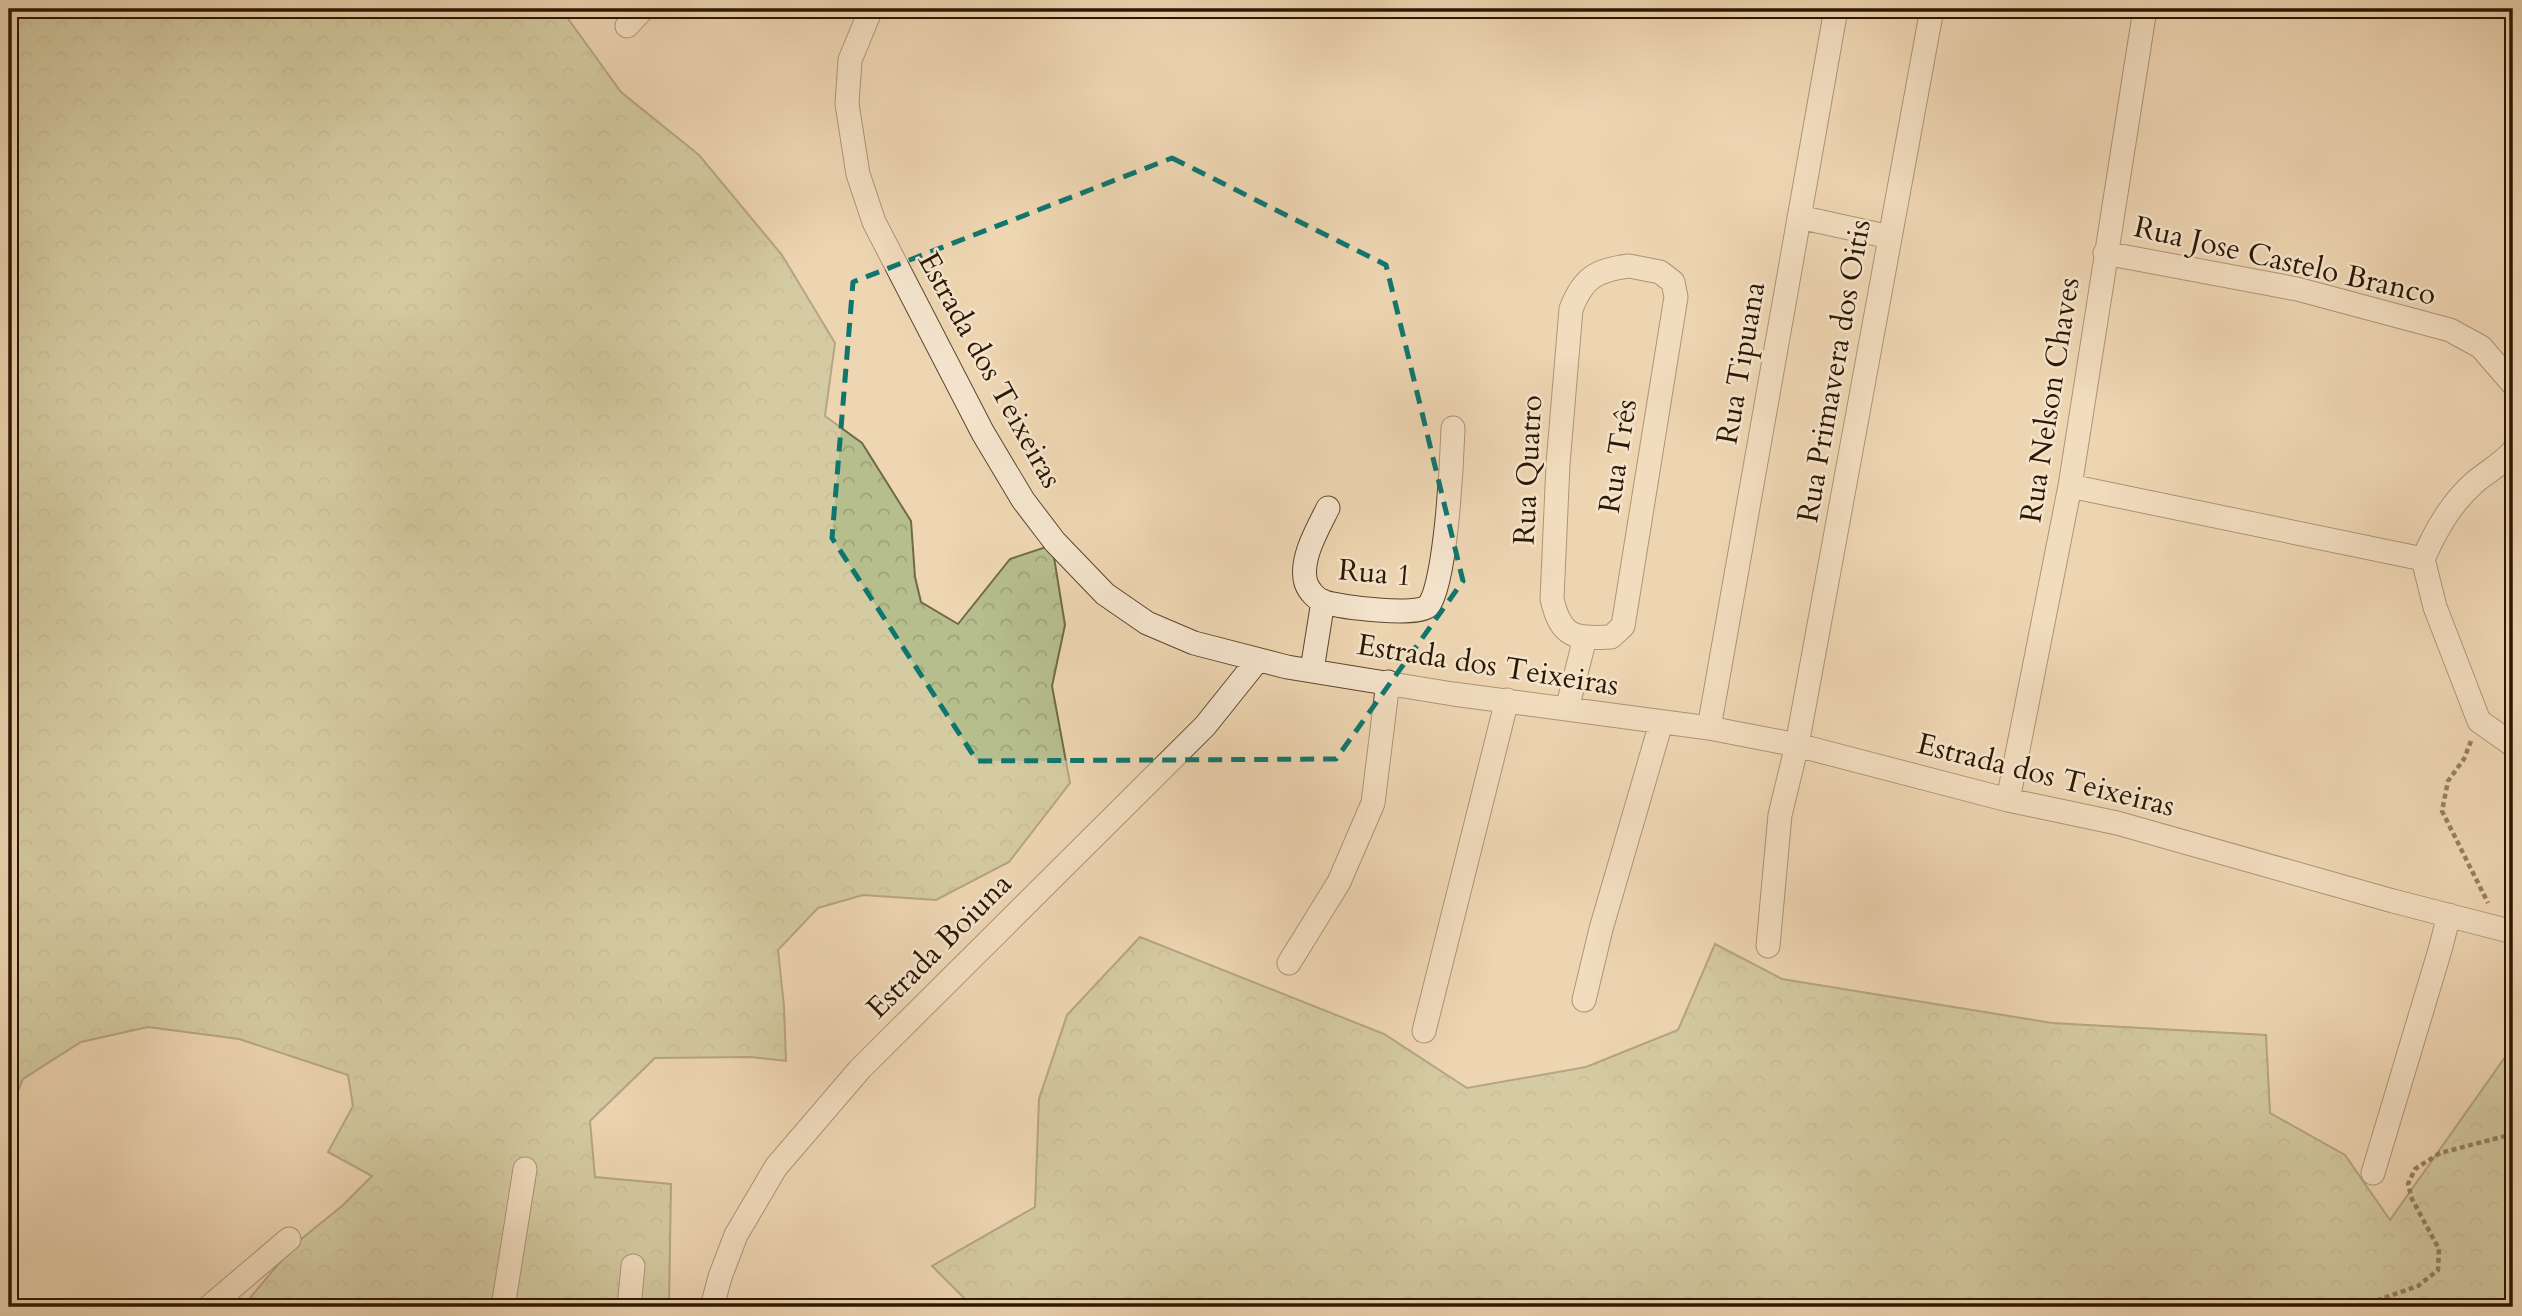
<svg xmlns="http://www.w3.org/2000/svg" width="2522" height="1316" viewBox="0 0 2522 1316" font-family="Cardo,serif">
	<style>
		.forest { fill: url(#forest-crowns); stroke: #716a48; stroke-width: 2 }
		.lines { fill: none; stroke-linecap: round; stroke-linejoin: round }
		.minor-casing { stroke: #5c472d; stroke-width: 25 }
		.path { stroke: #2c1701; stroke-width: 4.5; stroke-dasharray: 5 3.5; stroke-linecap: butt }
		.minor { stroke: #f4e4cd; stroke-width: 23 }
		.marked { fill: none; stroke: #0f766e; stroke-width: 5; stroke-dasharray: 14 9; stroke-linejoin: round }
		.labels { text-anchor: middle; dominant-baseline: central; stroke-width: 5; stroke-linejoin: round; paint-order: stroke }
		.street-label { font-size: 30px; fill: #2c1701; stroke: #f4e4cd }
	</style>
	<defs>
		<pattern id="forest-crowns" width="20" height="18" patternUnits="userSpaceOnUse" patternTransform="scale(1.75)"><rect width="20" height="18" fill="#b6be8e"/><path d="M2 6a3 3 0 1 1 6 0M12 15a3 3 0 1 1 6 0" fill="none" stroke="#9da379"/></pattern>
	</defs>
	<rect width="100%" height="100%" fill="#eed6b2"/>
	<filter id="stains"><feTurbulence type="fractalNoise" baseFrequency=".00286" numOctaves="4"/><feColorMatrix values="0 0 0 0 .2 0 0 0 0 .09 0 0 0 0 .02 0 0 0 .5 -.17"/></filter>
	<radialGradient id="worn" r=".72"><stop offset=".6" stop-color="#630" stop-opacity="0"/><stop offset="1" stop-color="#630" stop-opacity=".3"/></radialGradient>
	<path class="forest" d="M9 9H561L621 92 699 155 782 255 835 343 825 416 862 443 911 521 915 577 921 602 958 624 1010 559 1052 545 1065 625 1052 686 1070 783 1009 862 936 900 863 895 818 908 778 950 784 1006 786 1061 750 1057 655 1058 590 1121 595 1177 671 1184 669 1307H258L250 1298 295 1244 342 1206 372 1176 328 1152 353 1106 348 1075 239 1039 148 1027 81 1042 23 1079 9 1112Z
		M1140 937 1384 1034 1467 1088 1586 1067 1678 1030 1715 944 1782 979 2052 1023 2266 1035 2270 1113 2345 1155 2390 1220 2513 1046V1307H973L932 1266 1035 1207 1039 1099 1067 1015Z"/>
	<g class="lines">
		<g class="minor-casing">
			<path id="minor" d="M871 9 850 60 847 104 858 174 874 222 983 433 1023 500 1055 542 1105 594 1147 623 1194 643 1287 667 1453 694 1709 728 1797 745 2008 800 2117 823 2393 901 2513 932
				M627 26 643 9
				M1799 217 1890 237
				M2105 253 2297 289 2450 330 2481 347 2513 384
				M1629 266 1660 272 1673 282 1676 297 1623 626 1611 637C1575 639 1561 638 1552 599L1558 464 1571 309C1583 278 1596 270 1629 266Z
				M2070 486 2423 559 2435 607 2479 721 2513 745
				M1328 508C1318 528 1299 560 1306 583 1309 591 1316 599 1324 602 1340 607 1418 617 1428 606 1446 586 1452 459 1453 428
				M2423 559C2436 530 2451 503 2475 482 2488 471 2502 464 2513 451
				M1312 670 1323 601
				M1567 709 1585 638
				M1709 728 1836 9
				M2008 800 2070 486 2145 9
				M1768 946 1780 815 1797 745 1932 9
				M1289 963 1339 882 1373 803 1388 682
				M1584 1000 1601 929 1661 723
				M1424 1031 1507 700
				M2373 1173 2440 950 2449 915
				M209 1307 289 1239
				M503 1307 525 1169
				M629 1307 633 1266
				M712 1307 720 1277 736 1235 776 1167 860 1069 1205 726 1257 661"/>
		</g>
		<path class="path" d="M2471 741 2464 759 2448 781 2442 811 2488 903
			M2371 1307 2378 1300 2418 1286 2438 1270 2439 1249 2412 1199 2408 1184 2415 1169 2440 1153 2513 1134"/>
		<use href="#minor" class="minor"/>
	</g>
	<path d="M0 0H2522V1316H0ZM1172 158 1386 265 1463 581 1336 759 977 761 832 538 853 282Z" fill="#eed6b2" fill-opacity=".55" fill-rule="evenodd"/>
	<path class="marked" d="M1172 158 1386 265 1463 581 1336 759 977 761 832 538 853 282Z"/>
	<g class="labels">
		<g class="street-label">
			<text transform="translate(2285 261) rotate(13)">Rua Jose Castelo Branco</text>
			<text transform="translate(1741 363) rotate(-80)">Rua Tipuana</text>
			<text transform="translate(990 370) rotate(61)">Estrada dos Teixeiras</text>
			<text transform="translate(1834 371) rotate(-80)">Rua Primavera dos Oitis</text>
			<text transform="translate(2050 400) rotate(-81)">Rua Nelson Chaves</text>
			<text transform="translate(1618 456) rotate(-81)">Rua Três</text>
			<text transform="translate(1528 470) rotate(-87)">Rua Quatro</text>
			<text transform="translate(1375 573) rotate(5)">Rua 1</text>
			<text transform="translate(1488 665) rotate(9)">Estrada dos Teixeiras</text>
			<text transform="translate(2046 775) rotate(14)">Estrada dos Teixeiras</text>
			<text transform="translate(939 946) rotate(-45)">Estrada Boiuna</text>
		</g>
	</g>
	<rect width="2522" height="1316" fill="none" stroke="#eed6b2" stroke-width="35"/>
	<rect x="10" y="10" width="2501" height="1295" fill="none" stroke="#2c1701" stroke-width="3.5"/>
	<rect x="18" y="18" width="2487" height="1281" fill="none" stroke="#2c1701" stroke-width="2"/>
	<rect width="100%" height="100%" filter="url(#stains)"/>
	<rect width="100%" height="100%" fill="url(#worn)"/>
</svg>
